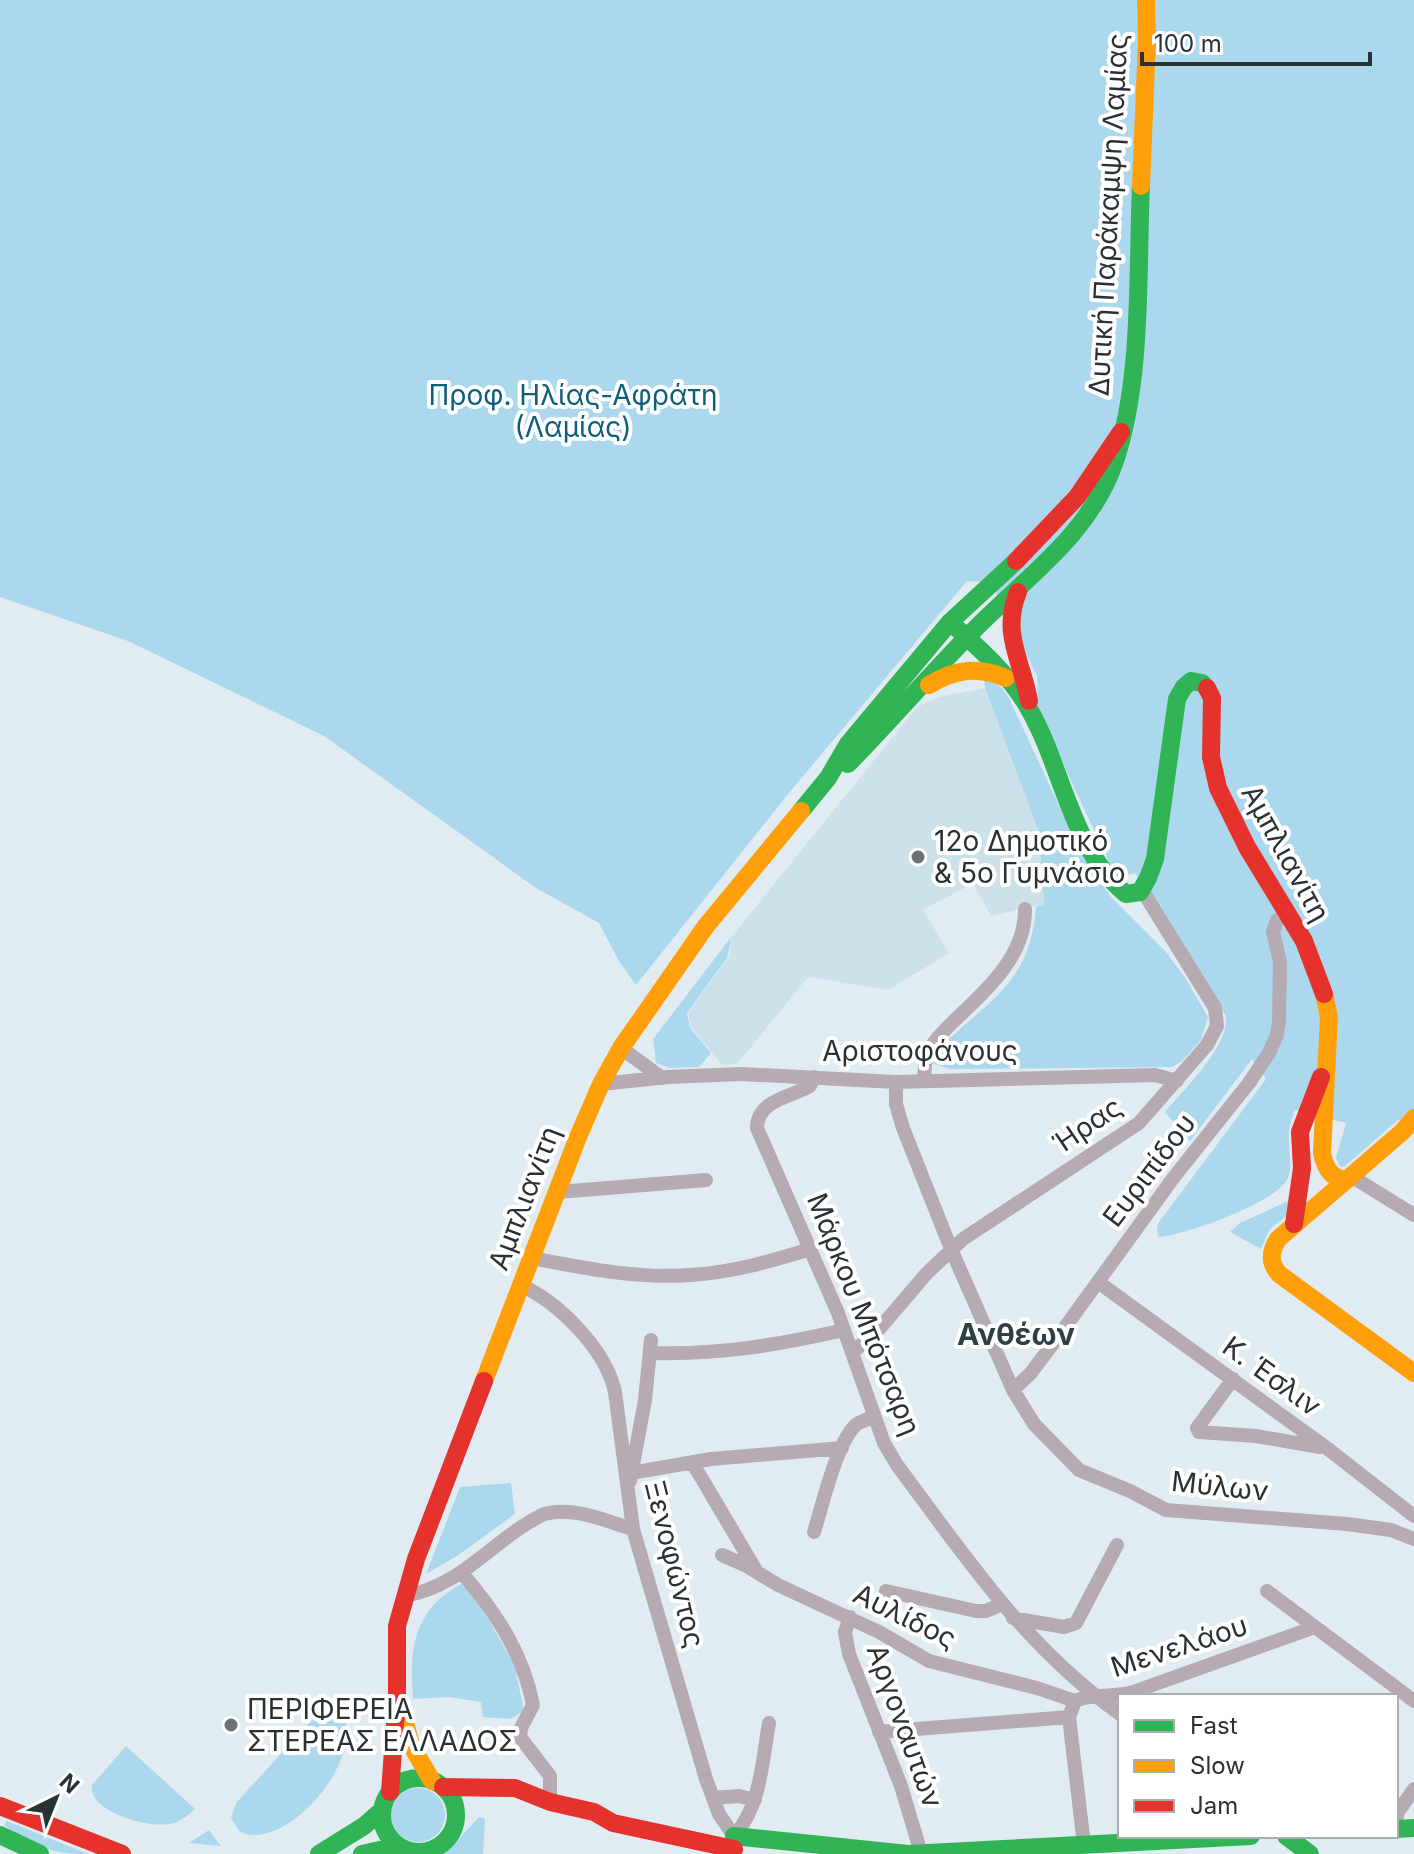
<svg xmlns="http://www.w3.org/2000/svg" width="1414" height="1854" viewBox="0 0 1414 1854" font-family="Inter,sans-serif">
	<style>
		.built { fill: #cde1ea }
		.green { fill: #acd8ed }
		.lines { fill: none; stroke-linecap: round; stroke-linejoin: round }
		.street { stroke: #b6abb2; stroke-width: 14 }
		.fast { stroke: #30b455; stroke-width: 18 }
		.slow { stroke: #ff9f0a; stroke-width: 18 }
		.jam { stroke: #e5322d; stroke-width: 18 }
		.poi-dot { fill: #6a7277; stroke: #fff; stroke-width: 3 }
		.labels { text-anchor: middle; dominant-baseline: central; stroke-width: 8; stroke-linejoin: round; paint-order: stroke }
		.street-label { font-size: 28px; fill: #2a3135; stroke: #fff }
		.park-label { font-size: 28px; fill: #0d5e7b; stroke: #fff }
		.poi-label { font-size: 28px; fill: #2a3135; stroke: #fff; text-anchor: start }
		.neighbourhood-label { font-size: 30px; font-weight: bold; fill: #2f3f46; stroke: #fff }
	</style>
	<rect width="100%" height="100%" fill="#e1ecf2"/>
	<path class="built" d="M985 688 1039 832 1044 904 991 916 973 883 923 910 949 953 888 990 808 977 737 1064 722 1065 691 1027 688 1013 729 957 732 941 729 940 917 707 939 697Z"/>
	<path class="green" d="M0 0H1414V1135L1399 1119 1344 1167 1340 1166 1336 1158 1346 1123 1295 1110C1282 1137 1295 1160 1288 1178 1278 1202 1184 1236 1158 1237L1157 1228 1159 1222 1266 1079 1252 1059 1190 1141 1165 1112C1184 1089 1229 1047 1226 1016L1135 873C1123 878 1116 871 1109 862L1038 710 1037 676 991 583 967 581 788 794 636 985 619 961 599 923 536 888 324 736 128 641 0 597Z
		M984 679 1001 687 1009 698 1081 853 1111 897 1166 952 1186 979 1208 1017 1201 1040 1182 1061 1172 1067 950 1069 934 1064 932 1059 936 1052C985 1001 1030 987 1036 907L1044 904 1039 832 985 688Z
		M729 940 731 941 727 958 687 1013 690 1028 711 1053 699 1067 669 1068 656 1063 653 1039Z
		M1295 1198V1209L1270 1229 1261 1249 1230 1232 1240 1223Z
		M511 1483 515 1514 457 1556 426 1574 460 1487Z
		M463 1583C482 1607 495 1631 510 1657H513L524 1711 510 1719 483 1717 481 1702 449 1697 413 1699C409 1649 413 1609 463 1583Z
		M329 1706 340 1709C372 1750 289 1854 240 1832L231 1818 236 1803 318 1713Z
		M126 1746 195 1809C189 1815 182 1820 174 1823 152 1830 87 1812 92 1785Z
		M391 1815a27 27 0 1 1 54 0a27 27 0 1 1-54 0Z
		M479 1817 485 1819 483 1854H445Z
		M7 1821 88 1854C48 1854 37 1847 4 1825Z
		M209 1830 221 1846 189 1843Z"/>
	<g class="lines">
		<path class="street" d="M621 1048 662 1078
			M814 1077 810 1086C791 1097 757 1100 757 1128L838 1313 884 1443 897 1465C965 1556 1025 1647 1120 1714
			M924 1080C925 1070 924 1059 929 1050 936 1037 948 1027 958 1017 988 989 1026 954 1025 909
			M896 1082V1104L903 1128 951 1249 1013 1390 1034 1424 1079 1470 1130 1491 1166 1510 1347 1524 1391 1530 1414 1539
			M601 1084 668 1077 741 1074 896 1082 1155 1075 1177 1081
			M1351 1176 1414 1215
			M558 1192 706 1180
			M531 1258C583 1268 637 1279 690 1275 731 1273 771 1261 811 1249
			M1098 1282 1328 1449 1414 1516
			M520 1285C559 1302 606 1350 615 1392L633 1529 706 1779 719 1814 734 1836C761 1806 762 1762 769 1723
			M651 1353C719 1355 778 1345 844 1330
			M852 1353 880 1328 927 1273 963 1239 1139 1123 1207 1045 1217 1026 1215 1008 1142 890
			M1233 1379 1197 1428 1199 1432 1256 1436 1320 1447
			M1013 1390 1030 1374 1055 1341 1174 1177 1249 1083 1269 1053 1277 1035 1279 1021 1280 962 1273 932 1277 920 1288 916
			M692 1462 757 1572
			M631 1473 711 1459 842 1448
			M630 1481 645 1400 651 1340
			M814 1532C822 1507 837 1440 857 1424 862 1421 869 1419 874 1416
			M722 1555 745 1565 778 1585 879 1632 929 1661 1037 1688 1075 1701
			M462 1573C496 1613 523 1653 533 1705L521 1728 520 1737 550 1776V1802
			M886 1591 976 1611H986L1002 1604
			M1267 1591 1414 1701
			M404 1596C462 1587 494 1538 544 1514 574 1506 605 1521 633 1529
			M850 1617 845 1632 849 1654 901 1786 921 1853
			M1013 1618 1064 1627 1076 1623 1117 1545
			M879 1732 1069 1717
			M713 1798 739 1796 755 1800
			M1396 1820 1398 1812 1414 1789
			M1084 1845 1069 1717 1075 1701C1091 1693 1114 1698 1133 1692L1315 1627"/>
		<path class="fast" d="M950 622C979 648 1010 675 1029 709 1063 768 1071 849 1126 894L1140 892 1148 878 1155 859 1177 699 1184 687 1191 681 1202 683 1207 688
			M848 764C892 719 933 671 978 626 1028 576 1089 534 1114 464 1143 381 1137 273 1141 186
			M801 811 828 778 848 744 950 622 1016 561
			M382 1815a37 37 0 1 1 74 0a37 37 0 1 1-74 0Z
			M1396 1829 1414 1828
			M0 1835 40 1854
			M734 1836 908 1854
			M1286 1836 1310 1854
			M319 1854 364 1826 382 1810
			M362 1854 384 1849 407 1851
			M909 1854 1251 1836"/>
		<path class="slow" d="M1141 186 1147 39 1146 0
			M929 685C955 669 978 666 1006 678
			M1324 994 1329 1017 1322 1153C1325 1168 1331 1179 1347 1180
			M1414 1118 1402 1132 1278 1239C1270 1252 1269 1262 1279 1274L1414 1373
			M484 1381 578 1137 601 1084 621 1048 706 926 801 811
			M400 1705 411 1745 432 1781"/>
		<path class="jam" d="M1016 561 1077 497 1121 432
			M1018 592C1001 634 1022 660 1029 701
			M1207 688 1212 698 1211 757 1218 788 1247 847 1304 941 1324 994
			M1294 1224 1302 1168 1300 1132 1321 1077
			M443 1787 515 1788 550 1802 594 1812 613 1823 734 1849
			M390 1792 397 1696V1626L416 1559 484 1381
			M0 1806 122 1854"/>
	</g>
	<g class="poi-dot">
		<circle cx="918" cy="857" r="8"/>
		<circle cx="231" cy="1725" r="8"/>
	</g>
	<g class="labels">
		<g class="street-label">
			<text transform="translate(1108 215) rotate(-87)">Δυτική Παράκαμψη Λαμίας</text>
			<text transform="translate(1286 853) rotate(61)">Αμπλιανίτη</text>
			<text x="920" y="1051">Αριστοφάνους</text>
			<text transform="translate(1087 1125) rotate(-34)">Ήρας</text>
			<text transform="translate(1149 1170) rotate(-53)">Ευριπίδου</text>
			<text transform="translate(524 1198) rotate(-69)">Αμπλιανίτη</text>
			<text transform="translate(864 1314) rotate(68)">Μάρκου Μπότσαρη</text>
			<text transform="translate(1272 1376) rotate(36)">K. Έσλιν</text>
			<text transform="translate(1220 1486) rotate(6)">Μύλων</text>
			<text transform="translate(675 1564) rotate(76)">Ξενοφώντος</text>
			<text transform="translate(905 1616) rotate(26)">Αυλίδος</text>
			<text transform="translate(1179 1646) rotate(-18)">Μενελάου</text>
			<text transform="translate(905 1726) rotate(70)">Αργοναυτών</text>
		</g>
		<g class="park-label">
			<text x="573" y="395">Προφ. Ηλίας-Αφράτη<tspan x="573" dy="32">(Λαμίας)</tspan></text>
		</g>
		<g class="poi-label">
			<text x="934" y="841">12ο Δημοτικό<tspan x="934" dy="32">&amp; 5ο Γυμνάσιο</tspan></text>
			<text x="247" y="1709">ΠΕΡΙΦΕΡΕΙΑ<tspan x="247" dy="32">ΣΤΕΡΕΑΣ ΕΛΛΑΔΟΣ</tspan></text>
		</g>
		<g class="neighbourhood-label">
			<text x="1016" y="1334">Ανθέων</text>
		</g>
	</g>
	<rect x="1118" y="1694" width="280" height="144" fill="#ffffff" stroke="#aaadae" stroke-width="2"/>
	<rect x="1134" y="1720" width="40" height="12" fill="#30b455" stroke="#aaadae" stroke-width="2"/>
	<text x="1190" y="1734" font-size="24" fill="#2a3135">Fast</text>
	<rect x="1134" y="1760" width="40" height="12" fill="#ff9f0a" stroke="#aaadae" stroke-width="2"/>
	<text x="1190" y="1774" font-size="24" fill="#2a3135">Slow</text>
	<rect x="1134" y="1800" width="40" height="12" fill="#e5322d" stroke="#aaadae" stroke-width="2"/>
	<text x="1190" y="1814" font-size="24" fill="#2a3135">Jam</text>
	<g transform="translate(56 1798) rotate(43)" stroke="#ffffff" stroke-width="6" paint-order="stroke">
	<path d="M0-6L14 30L0 20L-14 30Z" fill="#2a3135"/>
	<text y="-12" font-size="22" font-weight="bold" text-anchor="middle" fill="#2a3135">N</text>
	</g>
	<path d="M1142 52v12h228v-12" fill="none" stroke="#2a3135" stroke-width="4"/>
	<text x="1154" y="52" font-size="24" fill="#2a3135" stroke="#ffffff" stroke-width="6" paint-order="stroke">100 m</text>
</svg>
